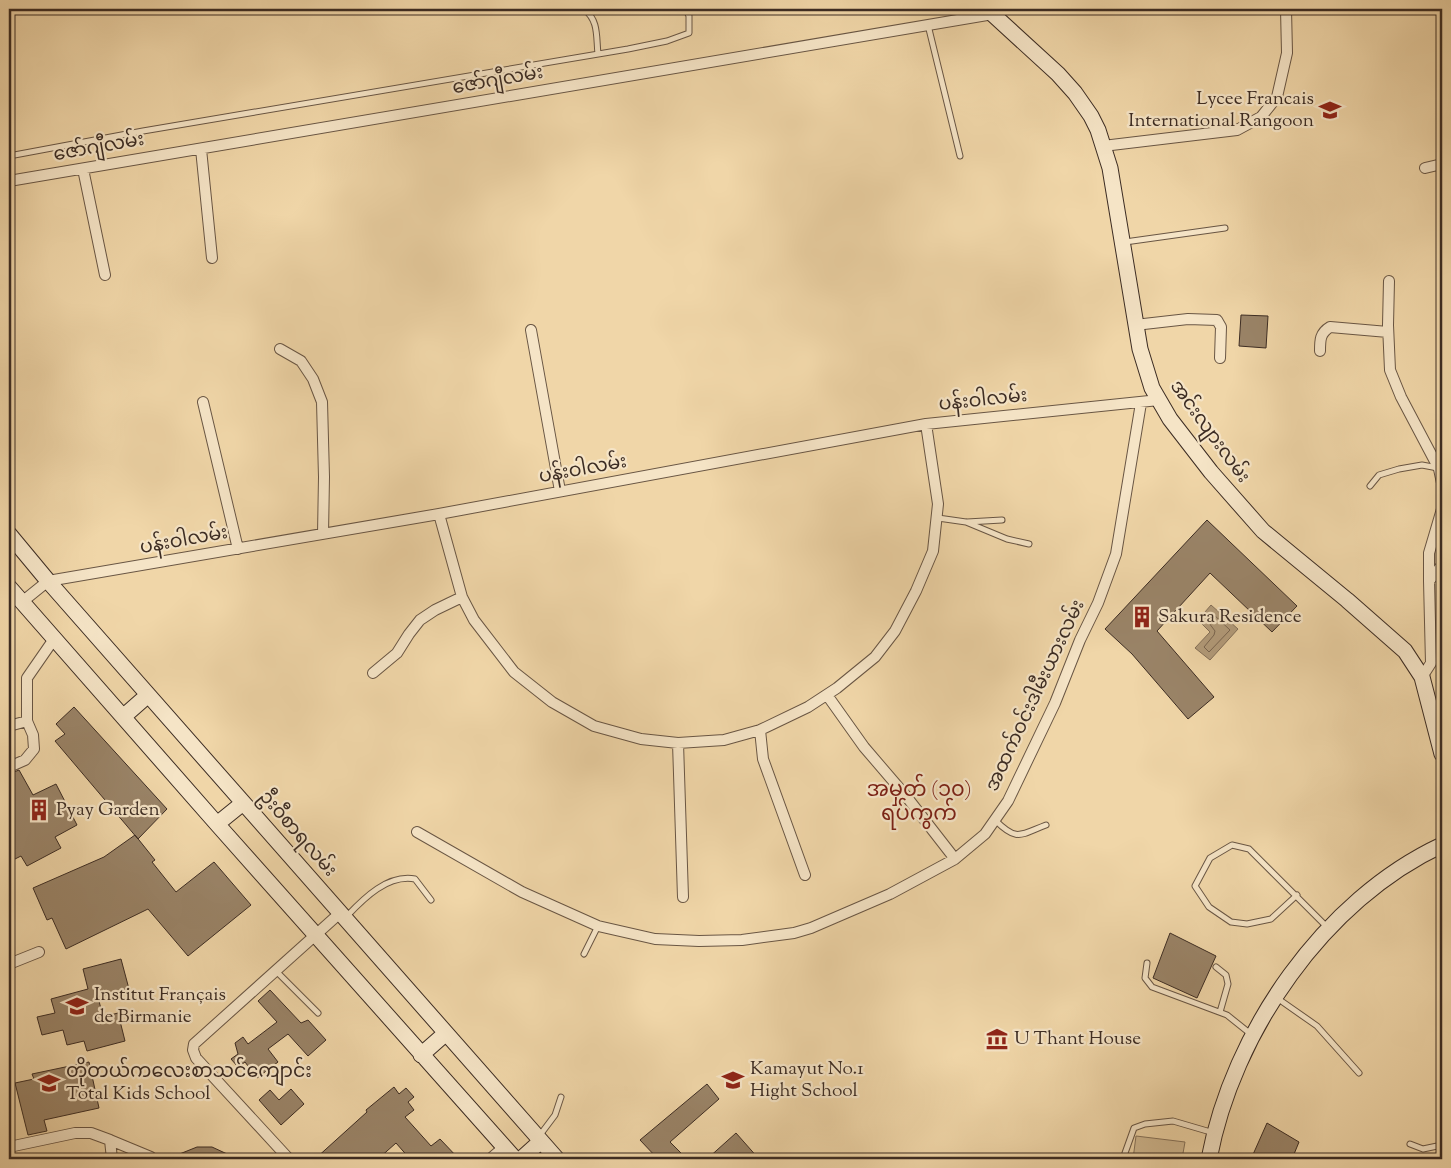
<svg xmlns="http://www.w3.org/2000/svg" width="1451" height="1168" viewBox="0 0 1451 1168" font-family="'Sorts Mill Goudy','Noto Sans Myanmar',serif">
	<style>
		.green { fill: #d1b991; stroke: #86725a }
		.water { fill: #b39c7b; stroke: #836f58 }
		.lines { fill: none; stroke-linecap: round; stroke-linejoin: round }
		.shore { stroke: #78644f; stroke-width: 1 }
		.building { fill: #9a8468; stroke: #3c2c23 }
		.lane-casing { stroke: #695644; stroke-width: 7 }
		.street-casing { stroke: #695644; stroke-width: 12 }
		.secondary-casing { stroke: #3c2c23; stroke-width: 17 }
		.lane { stroke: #f5e4c6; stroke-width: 5 }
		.street { stroke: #f5e4c6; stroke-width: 10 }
		.secondary { stroke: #f5e4c6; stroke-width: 15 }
		.labels { text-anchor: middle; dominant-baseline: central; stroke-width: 4.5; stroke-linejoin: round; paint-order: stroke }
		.street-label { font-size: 19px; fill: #3c2c23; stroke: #f5e4c6 }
		.poi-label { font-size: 19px; fill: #3c2c23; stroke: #f5e4c6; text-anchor: start }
		.quarter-label { font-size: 21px; fill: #7a1f14; stroke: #f5e4c6 }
	</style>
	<rect width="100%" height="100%" fill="#f0d6a8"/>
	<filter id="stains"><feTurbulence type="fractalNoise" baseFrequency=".004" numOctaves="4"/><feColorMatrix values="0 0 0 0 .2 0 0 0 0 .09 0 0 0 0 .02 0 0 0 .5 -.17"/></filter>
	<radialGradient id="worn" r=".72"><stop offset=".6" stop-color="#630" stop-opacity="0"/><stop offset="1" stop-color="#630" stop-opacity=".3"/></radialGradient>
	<path class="green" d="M1136 1136 1185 1142 1182 1159H1133Z"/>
	<path class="water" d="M1211 605 1238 629 1210 660 1195 648 1210 632 1198 620Z"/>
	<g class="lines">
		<path class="shore" d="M1212 613 1230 630 1209 652 1204 647 1214 635 1215 631 1206 619Z"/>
	</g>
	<path class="building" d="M1241 315 1268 316 1266 348 1239 346Z
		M1207 520 1297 606 1272 632 1210 573 1157 631 1214 697 1188 719 1132 654 1105 629Z
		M74 707 167 809 138 839 55 741 65 734 56 724Z
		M19 770 33 795 56 784 77 825 55 837 61 848 27 866 21 856 9 862V774Z
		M135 835 155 860 152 862 176 892 214 862 251 905 188 956 148 909 66 949 52 918 47 920 33 888 104 857Z
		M1170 933 1216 956 1197 998 1153 978Z
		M121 959 129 989 98 997 103 1017 118 1013 125 1041 87 1051 84 1041 67 1045 63 1030 42 1035 37 1017 55 1013 51 999 88 989 83 969Z
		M270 990 301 1023 308 1020 326 1040 308 1056 288 1034 268 1049 278 1062 257 1078 245 1062 238 1067 231 1059 238 1054 235 1043 243 1037 248 1044 277 1022 258 1001Z
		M89 1062 99 1108 44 1120 47 1131 28 1135 15 1083 34 1079 32 1074Z
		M707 1084 719 1099 670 1142 687 1159H658L640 1140Z
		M394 1087 399 1094 406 1088 414 1097 408 1102 414 1110 405 1117 431 1146 440 1139 459 1159H410L396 1143 378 1159H315L367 1112 366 1110Z
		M291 1089 304 1104 281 1125 259 1100 270 1090 279 1100Z
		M1267 1123 1299 1142 1292 1159H1251Z
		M736 1133 759 1159H707Z
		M197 1147H212L238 1159H167Z"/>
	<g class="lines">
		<g class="lane-casing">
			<path id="lane" d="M584 9C599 21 596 36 598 54
				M928 25 960 156
				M9 156 143 131 628 49 667 41 689 33V16L686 9
				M1125 242 1225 228
				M1370 486 1379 475 1399 469 1422 465 1438 468
				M938 518 966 522 1007 539 1029 544
				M967 522 1002 520
				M995 820C1017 842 1020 835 1046 825
				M1297 895 1271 919 1247 924 1231 922 1209 907 1195 886 1210 858 1232 845 1249 849 1327 927
				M347 916C364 898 388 874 415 879L431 900
				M584 954 598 926
				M1147 963 1145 978 1152 987 1227 1015 1252 1035
				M1216 967 1226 975 1228 984 1220 1012
				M275 970 318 1013
				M1277 998 1317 1026 1359 1073
				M540 1135 555 1115 561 1097
				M1410 1144 1423 1149 1442 1145
				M1125 1153 1134 1128 1145 1124 1173 1121 1214 1133"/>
		</g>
		<g class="street-casing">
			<path id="street" d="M1103 146 1237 130 1261 117 1277 97 1287 53 1286 9
				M201 149 212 258
				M1425 168 1442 164
				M83 169 105 275
				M9 181 993 14
				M1389 281 1388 325 1390 370 1401 397 1439 469 1442 483
				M1135 325 1188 319 1217 320 1221 327 1220 358
				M531 330 560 491
				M280 349 301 361 313 379 322 402 324 477 323 534
				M1320 351C1320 340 1320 333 1330 327L1388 332
				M203 402 238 549
				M439 514 462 597 474 620 514 672 552 702 594 726 641 739 678 743 724 740 760 730 808 707 837 688 875 657 895 631 916 591 933 551 938 504 926 424
				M1429 581V553L1442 509
				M22 602 48 581 439 514 926 424 1159 400
				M373 673 397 653 409 634 420 620 435 610 462 597
				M1422 677 1431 663 1429 581 1442 565
				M827 695 864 747 906 796 955 859
				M27 721V678L54 639
				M9 726 27 721 33 735 34 749 25 760 9 767
				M760 730 763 759 805 875
				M678 743 683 897
				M417 832 522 892 598 926 655 939 699 941 742 940 794 933 811 928 890 894 955 859 985 834 1008 801 1055 703 1080 640 1098 603 1116 554 1141 403
				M9 964 39 952
				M110 1140 151 1157 152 1159
				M9 1147 75 1133H91L110 1140 112 1159
				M289 1159 196 1058 193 1050 194 1044 340 913
				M490 1159 504 1147"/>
		</g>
		<g class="secondary-casing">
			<path id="secondary" d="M987 9 1058 74 1075 93 1091 116 1098 130 1110 168 1140 349 1152 388 1170 419 1211 472 1263 531 1347 600 1405 651 1422 677 1442 754
				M9 534 48 581 557 1159
				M9 587 217 824 515 1159
				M123 717 148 695
				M217 824 243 803
				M421 1055 446 1033
				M521 1159 541 1141
				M1209 1159C1233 1032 1324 900 1442 845"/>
		</g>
		<use href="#lane" class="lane"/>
		<use href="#street" class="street"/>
		<use href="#secondary" class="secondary"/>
	</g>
	<defs>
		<g id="school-bare" transform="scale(1.725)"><path d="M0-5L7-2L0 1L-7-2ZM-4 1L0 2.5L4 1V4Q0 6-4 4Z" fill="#8f2418" stroke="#f5e4c6" stroke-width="2.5" paint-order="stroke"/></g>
		<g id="building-bare" transform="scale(1.725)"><path d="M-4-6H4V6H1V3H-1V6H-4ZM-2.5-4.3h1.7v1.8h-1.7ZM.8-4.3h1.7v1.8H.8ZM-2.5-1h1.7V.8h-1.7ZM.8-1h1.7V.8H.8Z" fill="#8f2418" stroke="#f5e4c6" stroke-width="2.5" paint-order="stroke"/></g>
		<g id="museum-bare" transform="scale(1.725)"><path d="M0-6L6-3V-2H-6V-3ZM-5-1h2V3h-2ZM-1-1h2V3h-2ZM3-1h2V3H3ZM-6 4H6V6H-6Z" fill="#8f2418" stroke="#f5e4c6" stroke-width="2.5" paint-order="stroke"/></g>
	</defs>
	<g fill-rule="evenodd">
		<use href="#school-bare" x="1330" y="110"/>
		<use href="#building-bare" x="1142" y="617"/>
		<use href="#building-bare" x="39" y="810"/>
		<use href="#school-bare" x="77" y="1006"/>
		<use href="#museum-bare" x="997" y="1039"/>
		<use href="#school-bare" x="733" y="1080"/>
		<use href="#school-bare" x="49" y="1083"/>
	</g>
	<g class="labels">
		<g class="street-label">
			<text transform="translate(498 81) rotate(-10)">ဇော်ဂျီလမ်း</text>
			<text transform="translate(99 148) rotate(-10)">ဇော်ဂျီလမ်း</text>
			<text transform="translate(983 401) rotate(-6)">ပန်းဝါလမ်း</text>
			<text transform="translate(1209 432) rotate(54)">အင်းလျားလမ်း</text>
			<text transform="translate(583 470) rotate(-10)">ပန်းဝါလမ်း</text>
			<text transform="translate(184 541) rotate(-10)">ပန်းဝါလမ်း</text>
			<text transform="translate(1036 696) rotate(-65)">အထက်ဝင်းဒါမီးယားလမ်း</text>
			<text transform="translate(297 834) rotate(49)">ဦးဝီစာရလမ်း</text>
		</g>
		<g class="poi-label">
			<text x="1314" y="99" text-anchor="end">Lycee Francais<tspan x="1314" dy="22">International Rangoon</tspan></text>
			<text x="1158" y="617">Sakura Residence</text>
			<text x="56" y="810">Pyay Garden</text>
			<text x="94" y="995">Institut Français<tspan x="94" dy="22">de Birmanie</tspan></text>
			<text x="1014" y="1039">U Thant House</text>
			<text x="750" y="1069">Kamayut No.1<tspan x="750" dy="22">Hight School</tspan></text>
			<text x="66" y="1072">တိုတယ်ကလေးစာသင်ကျောင်း<tspan x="66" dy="22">Total Kids School</tspan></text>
		</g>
		<g class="quarter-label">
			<text x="919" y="791">အမှတ် (၁၀)<tspan x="919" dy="24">ရပ်ကွက်</tspan></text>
		</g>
	</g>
	<rect width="1451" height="1168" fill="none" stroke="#f0d6a8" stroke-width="30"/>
	<rect x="10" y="10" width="1431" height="1148" fill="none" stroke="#3c2c23" stroke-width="2.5"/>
	<rect x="15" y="15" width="1421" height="1138" fill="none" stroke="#3c2c23"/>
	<rect width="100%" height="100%" filter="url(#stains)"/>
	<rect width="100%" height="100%" fill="url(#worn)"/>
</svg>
